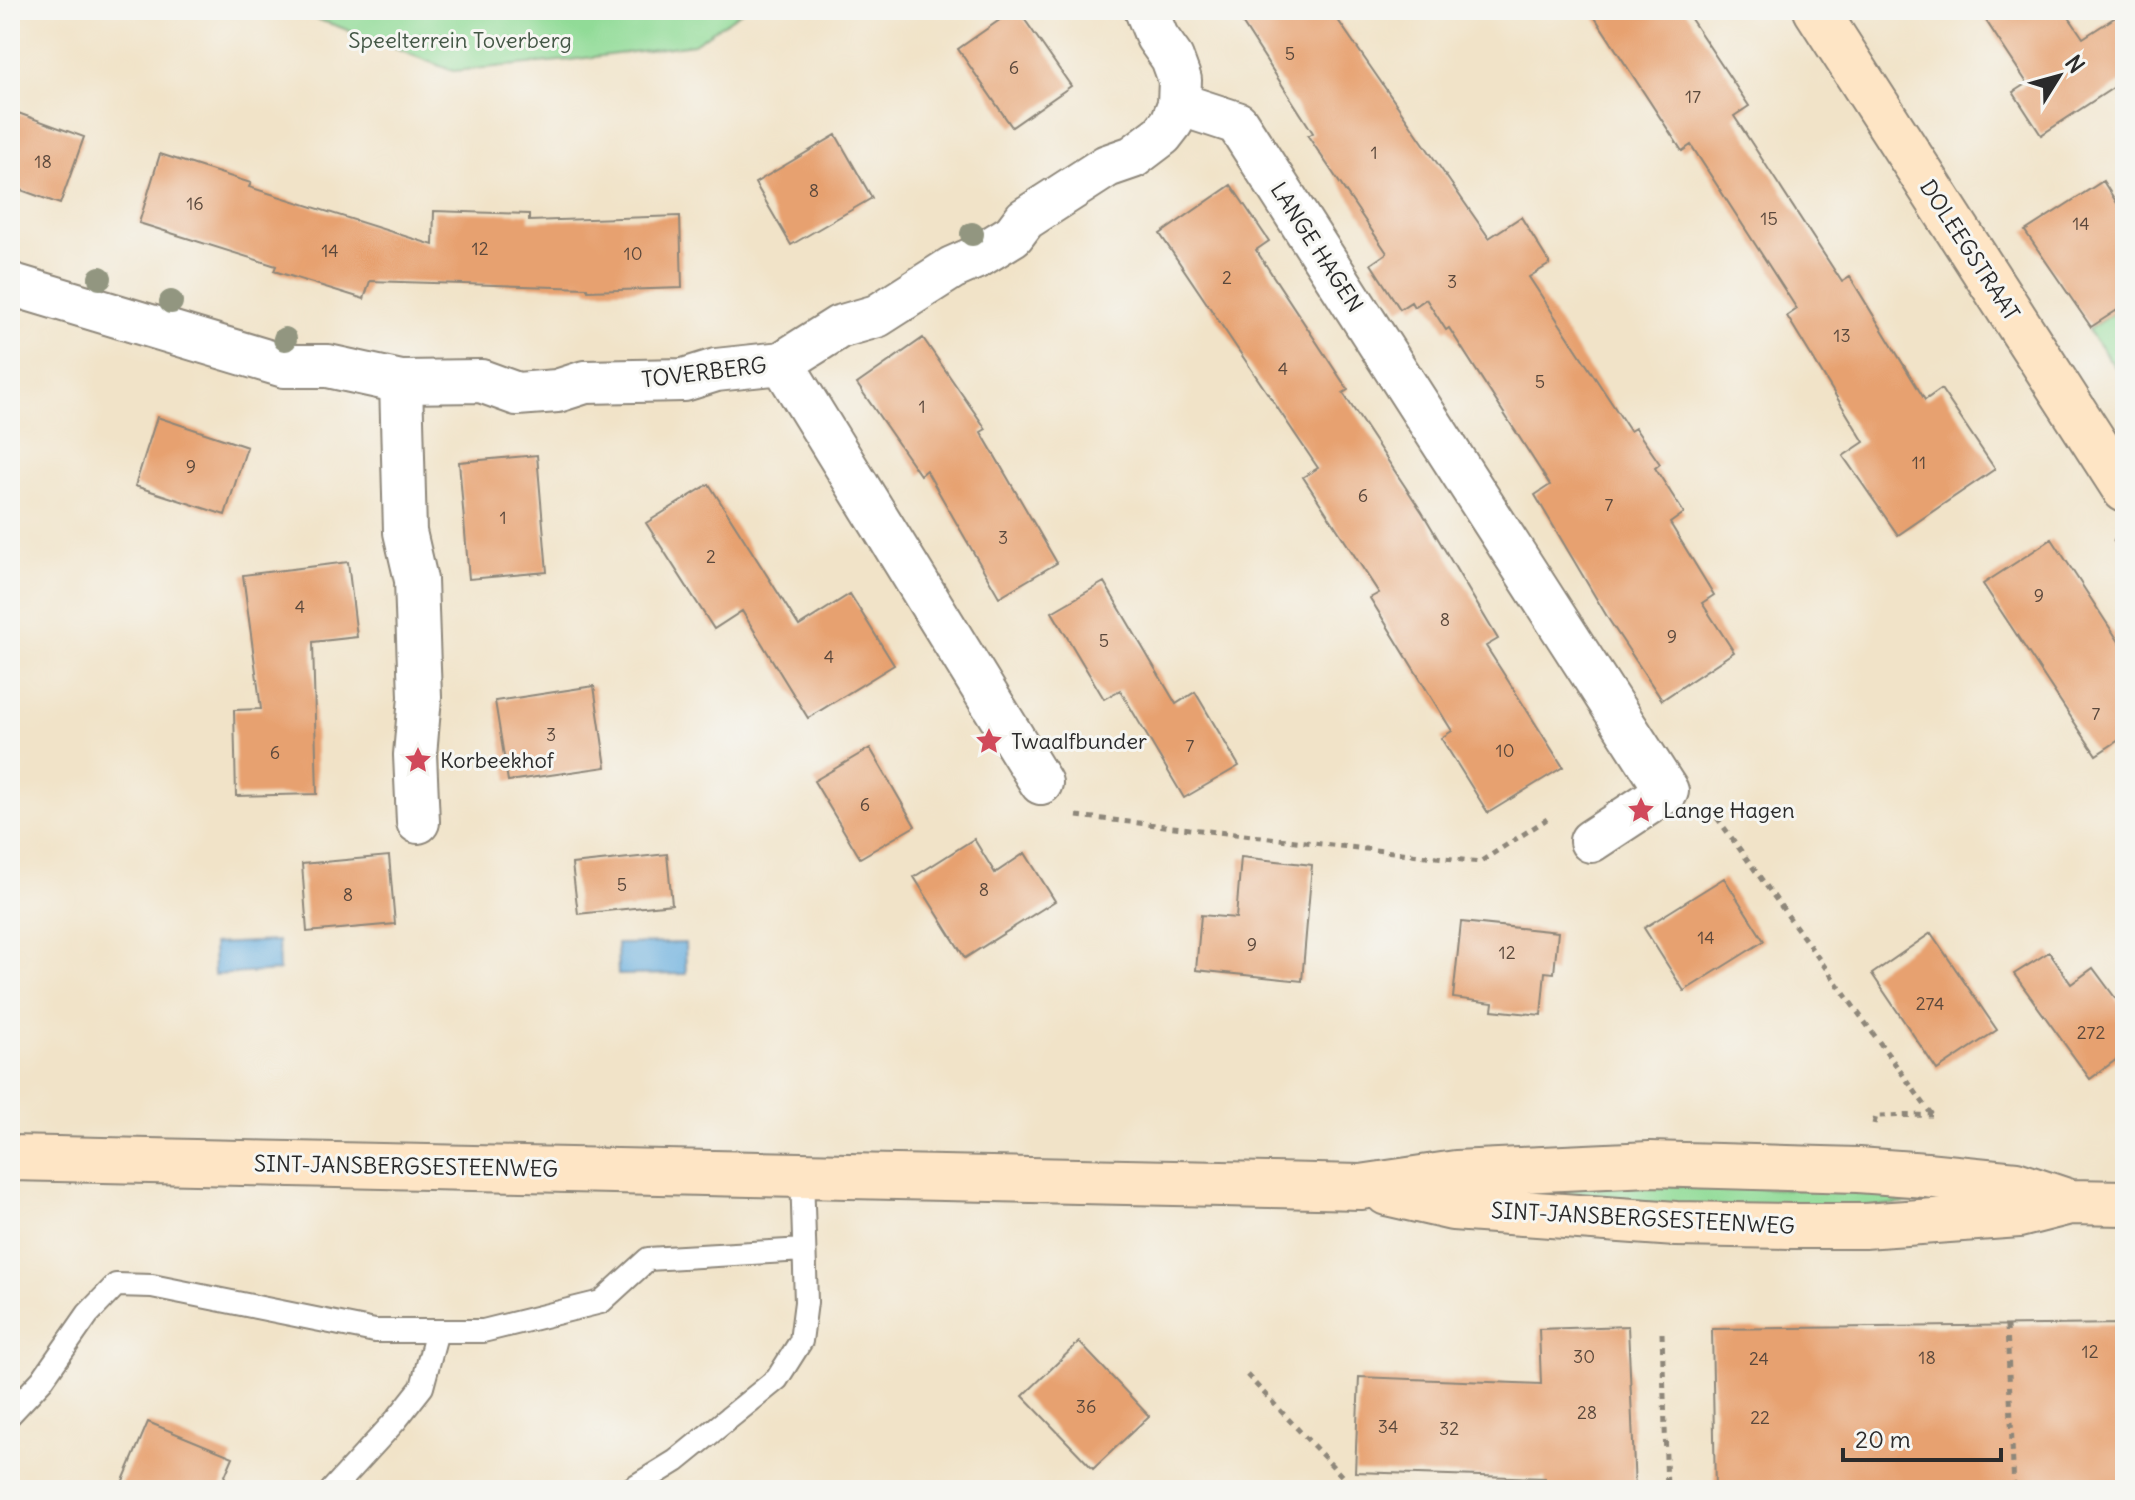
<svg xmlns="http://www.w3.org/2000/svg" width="2135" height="1500" viewBox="0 0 2135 1500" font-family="Delius,sans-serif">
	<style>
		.green { fill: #91db97; stroke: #5e8361; stroke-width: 2 }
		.water { fill: #67addd; stroke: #496c84; stroke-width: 2 }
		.building { fill: #e7a16f }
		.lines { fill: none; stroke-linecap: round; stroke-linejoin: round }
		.lane-casing { stroke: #8e877a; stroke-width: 26 }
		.street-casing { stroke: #8e877a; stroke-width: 46 }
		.secondary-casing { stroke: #8e877a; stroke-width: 48 }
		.path { stroke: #8e877a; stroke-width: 5; stroke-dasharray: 6 6; stroke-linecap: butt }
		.lane { stroke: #fff; stroke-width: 22 }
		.street { stroke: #fff; stroke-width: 42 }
		.secondary { stroke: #fee5c5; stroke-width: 44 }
		.tree { fill: #929680 }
		.labels { text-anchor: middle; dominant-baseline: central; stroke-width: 6; stroke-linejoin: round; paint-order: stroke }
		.number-label { font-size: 18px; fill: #5a483c }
		.park-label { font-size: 22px; fill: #445746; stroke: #f6f6f2 }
		.street-label { font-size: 22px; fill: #2b2b2b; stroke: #f6f6f2 }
		.poi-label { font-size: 22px; fill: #2b2b2b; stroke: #f6f6f2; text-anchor: start }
	</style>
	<rect width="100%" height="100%" fill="#f6f6f2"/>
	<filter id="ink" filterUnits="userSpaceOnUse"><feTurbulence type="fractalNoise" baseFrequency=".0125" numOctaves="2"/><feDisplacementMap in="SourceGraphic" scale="16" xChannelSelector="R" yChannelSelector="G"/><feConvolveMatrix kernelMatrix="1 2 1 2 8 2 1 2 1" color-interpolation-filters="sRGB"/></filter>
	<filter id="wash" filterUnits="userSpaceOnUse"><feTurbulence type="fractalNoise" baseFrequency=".006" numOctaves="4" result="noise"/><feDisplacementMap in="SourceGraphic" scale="32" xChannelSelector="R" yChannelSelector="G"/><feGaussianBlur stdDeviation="1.8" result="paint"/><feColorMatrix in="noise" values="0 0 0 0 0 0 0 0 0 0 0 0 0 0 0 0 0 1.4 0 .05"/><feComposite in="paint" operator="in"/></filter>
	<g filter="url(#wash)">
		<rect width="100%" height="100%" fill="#f1e3c8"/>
		<path class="green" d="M289 10H744L694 44 570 60 453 71 337 26Z
			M2125 305V366L2118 371 2088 330Z
			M1514 1181 1983 1194 1821 1213 1513 1198Z"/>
		<path class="water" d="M278 941 279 971 214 975 213 944Z
			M685 943 686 974 618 975 617 944Z"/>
		<g id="blocks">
			<path class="building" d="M1014 10H1018L1071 86 1012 127 958 49Z
				M1234 10H1331L1489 238 1521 217 1550 264 1529 277 1630 431 1635 428 1660 464 1655 468 1684 513 1670 523 1714 595 1702 603 1734 652 1662 700 1609 620 1535 495 1550 485 1449 328 1446 330 1426 299 1414 307 1411 302 1400 309 1371 264 1387 253 1308 136 1313 133Z
				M1590 10H1685L1749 106 1734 116 1842 282 1850 277 1925 400 1941 389 1995 469 1898 535 1843 456 1864 442 1787 316 1797 309 1691 145 1682 151Z
				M1979 10H2064L2083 38 2125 11V80L2041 135 2013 92 2027 83Z
				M10 110 84 137 60 204 10 186Z
				M836 135 872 198 791 245 755 183Z
				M160 154 251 183 249 187 433 245 434 211 529 214V221L680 216 682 288 588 291 587 288 370 281 364 299 274 271 276 266 139 223Z
				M2103 181 2125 216V305L2091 327 2025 231Z
				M1231 185 1269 241 1256 250 1348 390 1343 393 1422 512 1498 639 1486 646 1563 767 1488 813 1441 738 1452 731 1370 598 1379 593 1303 477 1318 468 1160 234Z
				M923 338 986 429 981 432 1057 563 999 597 926 470 920 475 857 384Z
				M157 417 247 447 225 515 135 486Z
				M537 455 547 572 469 579 459 462Z
				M709 484 799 626 850 594 894 665 808 718 742 611 714 629 646 523Z
				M2052 539 2125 651V736L2096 755 1983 584Z
				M348 562 357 637 313 642 317 794 236 796 234 710 261 709 243 575Z
				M1104 582 1176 704 1195 692 1239 766 1184 798 1120 690 1104 699 1052 612Z
				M594 686 606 767 508 781 495 701Z
				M870 748 915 826 860 858 814 781Z
				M974 839 995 873 1025 853 1055 901 965 958 914 877Z
				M667 854 672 904 578 914 572 864Z
				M389 856 395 924 307 932 302 864Z
				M1241 857 1312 865 1302 981 1196 970 1201 915 1236 918Z
				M1724 878 1764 941 1684 991 1644 928Z
				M1461 922 1558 932 1554 973 1545 972 1541 1015 1492 1010 1493 1003 1453 998Z
				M1931 933 1997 1030 1937 1070 1872 974Z
				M2049 952 2071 984 2093 968 2125 1011V1053L2090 1079 2014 974Z
				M2125 1324V1486L1979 1487V1490H1715L1712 1329Z
				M1628 1326 1635 1490H1545V1478L1355 1472 1359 1377 1541 1384 1539 1329Z
				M1079 1342 1149 1416 1093 1469 1023 1396Z
				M148 1422 233 1457 219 1490H119Z"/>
		</g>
	</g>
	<g filter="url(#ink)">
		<use href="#blocks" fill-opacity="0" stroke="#8e877a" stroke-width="2"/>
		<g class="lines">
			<g class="lane-casing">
				<path id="lane" d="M10 1414 42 1380 88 1314 116 1285 152 1286 375 1331H483L601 1302 648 1259 804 1250
					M332 1490 396 1420 422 1387 437 1331
					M629 1490 676 1461 777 1379 801 1341 806 1302 802 1174"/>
			</g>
			<g class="street-casing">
				<path id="street" d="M1179 104 1237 123 1667 791 1591 841
					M10 284 284 366H328L401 382 481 381 517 394 557 391 585 382 684 380 716 370 782 363 839 327 877 316 952 268 977 257 1013 235 1025 219 1107 166 1133 157 1162 135 1172 122 1179 104 1180 80 1172 58 1157 37 1146 10
					M782 363 1041 783
					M401 382 405 532 416 580 420 697 415 755 418 822"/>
			</g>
			<g class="secondary-casing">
				<path id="secondary" d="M1816 10 2125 490
					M10 1158 1361 1187 1456 1173 1650 1164 1858 1170 1926 1175 2016 1184 2070 1202
					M1387 1193 1453 1208 1676 1224 1791 1226H1864L2019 1215 2070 1202 2125 1203"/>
			</g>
			<path class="path" d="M2114 539 2125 556
				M1710 808 1932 1115
				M1077 816 1480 862 1547 819
				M1874 1124 1876 1116 1932 1115
				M2007 1326 2014 1490
				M1662 1333 1667 1490
				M1247 1375 1355 1490"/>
			<use href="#lane" class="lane"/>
			<use href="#street" class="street"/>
			<use href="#secondary" class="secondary"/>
		</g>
		<g class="tree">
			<circle cx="972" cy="234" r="12"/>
			<circle cx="100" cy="278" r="12"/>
			<circle cx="171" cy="302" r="12"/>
			<circle cx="285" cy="339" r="12"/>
		</g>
	</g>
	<defs>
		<g id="sight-bare" transform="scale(2.16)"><path d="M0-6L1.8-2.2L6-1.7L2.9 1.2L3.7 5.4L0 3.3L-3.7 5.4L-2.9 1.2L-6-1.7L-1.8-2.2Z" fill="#d1495b" stroke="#f6f6f2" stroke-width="2.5" paint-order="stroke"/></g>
	</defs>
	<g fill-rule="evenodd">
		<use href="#sight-bare" x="989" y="741"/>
		<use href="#sight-bare" x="418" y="760"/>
		<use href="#sight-bare" x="1641" y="810"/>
	</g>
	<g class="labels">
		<g class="number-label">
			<text x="1290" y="53">5</text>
			<text x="1014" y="67">6</text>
			<text x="1693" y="96">17</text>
			<text x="1374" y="152">1</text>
			<text x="43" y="161">18</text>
			<text x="814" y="190">8</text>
			<text x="195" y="203">16</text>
			<text x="1769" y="218">15</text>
			<text x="2081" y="223">14</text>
			<text x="480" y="248">12</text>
			<text x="330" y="250">14</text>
			<text x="633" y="253">10</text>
			<text x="1227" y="277">2</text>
			<text x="1452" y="281">3</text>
			<text x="1842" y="335">13</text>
			<text x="1283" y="368">4</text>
			<text x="1540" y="381">5</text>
			<text x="922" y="406">1</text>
			<text x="1919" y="462">11</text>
			<text x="191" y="466">9</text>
			<text x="1363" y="495">6</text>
			<text x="1609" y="504">7</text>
			<text x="503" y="517">1</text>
			<text x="1003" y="537">3</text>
			<text x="711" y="556">2</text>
			<text x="2039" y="595">9</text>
			<text x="300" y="606">4</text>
			<text x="1445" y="619">8</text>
			<text x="1672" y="636">9</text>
			<text x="1104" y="640">5</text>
			<text x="829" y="656">4</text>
			<text x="2096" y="713">7</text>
			<text x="551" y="734">3</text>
			<text x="1190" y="745">7</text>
			<text x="1505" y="750">10</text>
			<text x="275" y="752">6</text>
			<text x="865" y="804">6</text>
			<text x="622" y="884">5</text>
			<text x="984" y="889">8</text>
			<text x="348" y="894">8</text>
			<text x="1706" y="937">14</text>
			<text x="1252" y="944">9</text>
			<text x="1507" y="952">12</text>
			<text x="1930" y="1003">274</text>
			<text x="2091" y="1032">272</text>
			<text x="2090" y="1351">12</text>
			<text x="1584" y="1356">30</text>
			<text x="1927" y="1357">18</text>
			<text x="1759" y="1358">24</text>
			<text x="1086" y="1406">36</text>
			<text x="1587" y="1412">28</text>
			<text x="1760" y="1417">22</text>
			<text x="1388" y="1426">34</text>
			<text x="1449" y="1428">32</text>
		</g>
		<g class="park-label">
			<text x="460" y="40">Speelterrein Toverberg</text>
		</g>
		<g class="street-label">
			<text transform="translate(1317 247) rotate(57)">LANGE HAGEN</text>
			<text transform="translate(1970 250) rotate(57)">DOLEEGSTRAAT</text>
			<text transform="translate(704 372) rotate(-7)">TOVERBERG</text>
			<text transform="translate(406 1166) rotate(1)">SINT-JANSBERGSESTEENWEG</text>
			<text transform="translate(1643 1218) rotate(3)">SINT-JANSBERGSESTEENWEG</text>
		</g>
		<g class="poi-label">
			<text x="1011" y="741">Twaalfbunder</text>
			<text x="440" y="760">Korbeekhof</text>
			<text x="1663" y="810">Lange Hagen</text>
		</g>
	</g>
	<rect width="2135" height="1500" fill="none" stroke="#f6f6f2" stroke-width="40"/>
	<g transform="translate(2059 76) rotate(53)" stroke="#f6f6f2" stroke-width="6" paint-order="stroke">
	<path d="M0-6L14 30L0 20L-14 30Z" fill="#2b2b2b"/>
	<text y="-12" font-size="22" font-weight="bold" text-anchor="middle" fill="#2b2b2b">N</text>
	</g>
	<path d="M1843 1448v12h158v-12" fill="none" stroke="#2b2b2b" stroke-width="4"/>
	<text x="1855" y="1448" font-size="24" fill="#2b2b2b" stroke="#f6f6f2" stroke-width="6" paint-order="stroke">20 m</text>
</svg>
